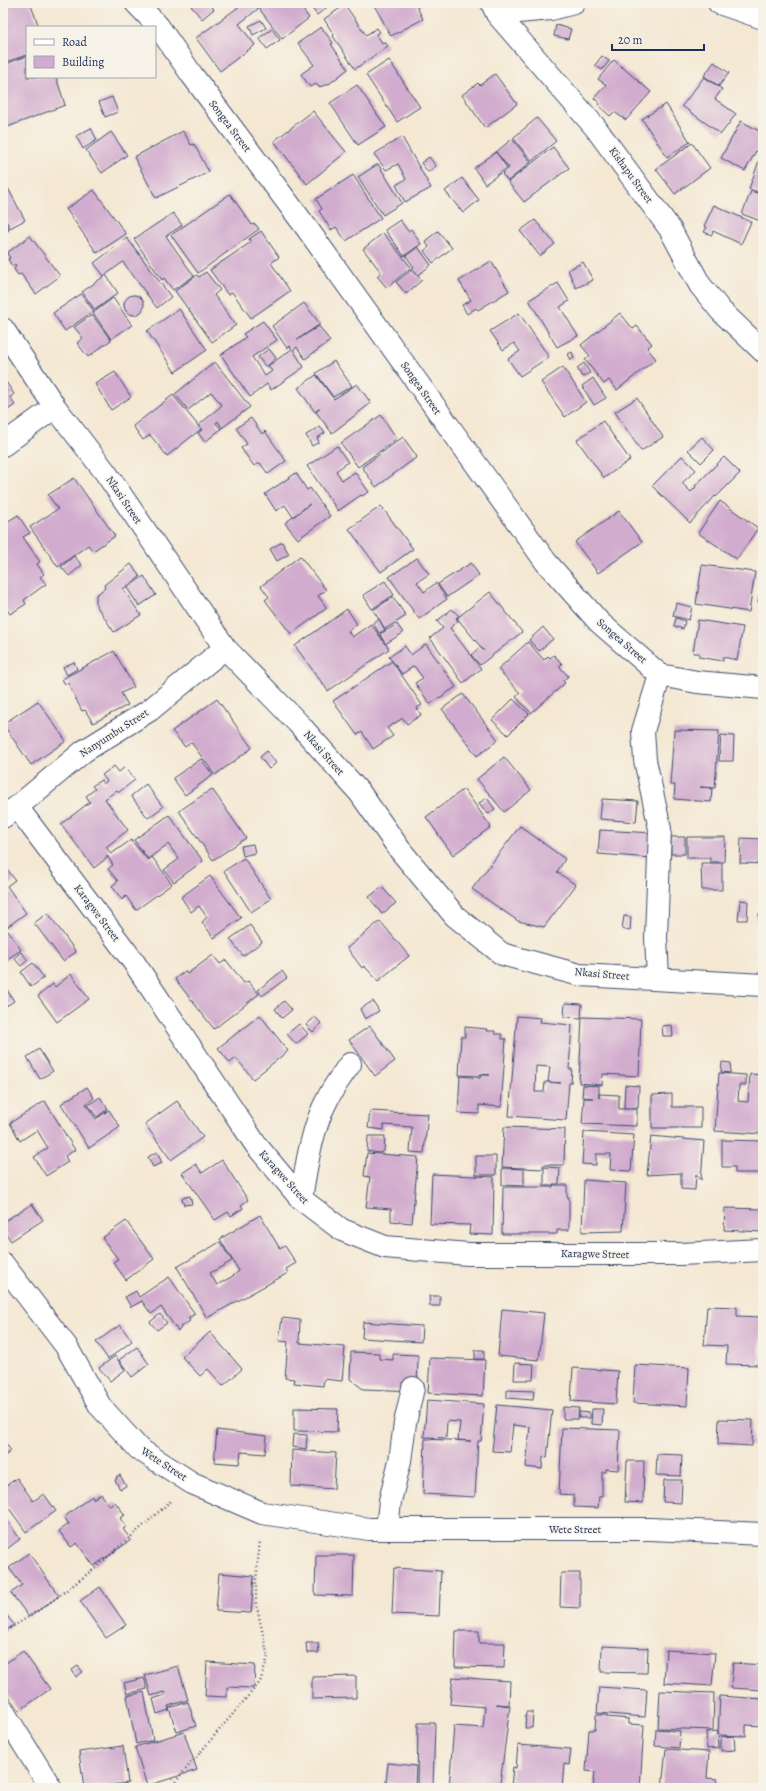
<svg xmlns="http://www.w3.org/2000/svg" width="766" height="1791" viewBox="0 0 766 1791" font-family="Alegreya,serif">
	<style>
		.building { fill: #d1acce; fill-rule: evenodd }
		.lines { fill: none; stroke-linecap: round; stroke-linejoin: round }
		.minor-casing { stroke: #3c4b70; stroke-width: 24 }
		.path { stroke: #3c4b70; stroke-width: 2.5; stroke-dasharray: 1 3; stroke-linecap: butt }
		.minor { stroke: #fff; stroke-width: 22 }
		.labels { text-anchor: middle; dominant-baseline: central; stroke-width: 3; stroke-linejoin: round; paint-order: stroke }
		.street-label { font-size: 11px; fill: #1b2f5e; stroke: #f7f3e8 }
	</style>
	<rect width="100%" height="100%" fill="#f7f3e8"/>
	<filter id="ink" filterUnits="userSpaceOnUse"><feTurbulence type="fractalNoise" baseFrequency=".025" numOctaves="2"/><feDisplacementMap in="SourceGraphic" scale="8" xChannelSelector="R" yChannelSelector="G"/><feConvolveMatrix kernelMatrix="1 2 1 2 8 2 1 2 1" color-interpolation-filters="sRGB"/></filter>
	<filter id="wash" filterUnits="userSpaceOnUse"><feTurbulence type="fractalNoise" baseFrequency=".012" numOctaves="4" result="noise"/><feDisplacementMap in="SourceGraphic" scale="16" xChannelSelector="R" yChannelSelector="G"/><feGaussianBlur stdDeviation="0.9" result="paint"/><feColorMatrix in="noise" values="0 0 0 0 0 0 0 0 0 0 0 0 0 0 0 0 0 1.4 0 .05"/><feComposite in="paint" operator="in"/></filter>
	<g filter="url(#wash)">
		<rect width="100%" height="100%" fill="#f4e8d3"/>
		<g id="blocks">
			<path class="building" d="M3 3H30L39 27H27V55L3 63Z
				M194 3H208L214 9 202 19 191 6Z
				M244 3H253L258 9 239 24 255 45 220 71 196 38Z
				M255 3H298L309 18 282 39Z
				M308 3H332L317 15Z
				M373 3H424L417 7 423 19 391 36Z
				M743 3H763V9Z
				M345 5 366 35 377 28 380 32 376 34 383 44 385 42 388 46 355 69 333 36 334 35 324 19Z
				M261 20 266 28 253 35 249 26Z
				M556 25 571 29 568 39 554 36Z
				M321 27 333 43 331 44 348 69 329 84 319 87 316 84 310 87 301 74 314 65 298 43Z
				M272 29 280 40 267 49 259 38Z
				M27 56V77H56L65 105 5 128 3 122V65Z
				M602 56 609 61 602 70 595 65Z
				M389 60 420 107 397 122 366 75Z
				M614 60 651 92 626 120 614 112 610 116 599 106 600 104 594 98 606 85 598 79Z
				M714 62 729 73 719 86 704 76Z
				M495 74 517 104 485 128 462 95 478 83 480 85Z
				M704 77 722 89 715 99 736 114 721 134 682 106Z
				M357 85 386 127 358 145 330 103Z
				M112 97 118 112 105 117 99 102Z
				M666 104 690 142 667 157 642 119Z
				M313 111 346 152 307 184 274 141Z
				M537 118 556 141 532 161 513 138Z
				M741 121 763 133V138L745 171 721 158Z
				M91 128 97 140 83 149 76 136Z
				M183 131 191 145 194 144 209 172 156 198 134 157Z
				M111 132 127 155 102 173 86 150Z
				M402 137 431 188 405 202 396 185 406 179 398 164 386 170 374 154Z
				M512 139 531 162 508 181 502 174 509 168 496 152Z
				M692 143 710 168 675 194 656 169Z
				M553 147 569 168 524 202 508 182Z
				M496 152 507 168 485 184 474 168Z
				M761 155 763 156V194L749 189Z
				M429 157 436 166 428 172 421 163Z
				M378 164 402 203 383 215 358 177Z
				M353 175 381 218 346 241 336 227 331 230 319 211 322 209 316 199Z
				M462 178 479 200 463 213 445 191Z
				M3 179 25 220 10 228 3 215Z
				M94 190 126 234 97 253 66 209Z
				M751 191 763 195V222L742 214Z
				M230 194 252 225 255 224 259 229 198 273 171 235Z
				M714 205 751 222 741 244 713 231 712 235 704 232 707 227 704 226Z
				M173 213 182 225 166 236 194 276 173 290 164 278 162 280 134 239Z
				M3 217 9 230 3 233Z
				M400 220 408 231 411 229 421 244 404 256 385 230Z
				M535 220 555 244 540 256 520 231Z
				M261 231 279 257 271 263 290 291 251 318 232 292 228 295 210 270 251 242 249 239Z
				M438 231 452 248 433 263 424 251 429 247 425 241Z
				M383 233 411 267 387 288 377 276 381 272 363 249Z
				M30 236 60 276 36 294 21 274 18 275 14 269 16 266 15 264 12 266 8 259 10 258 7 253Z
				M127 238 171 297 157 308 123 262 104 276 94 263Z
				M418 247 431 265 418 275 411 269 414 267 406 256Z
				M491 261 509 291 478 310 476 308 467 314 462 305 471 300 459 281Z
				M583 262 593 280 576 288 568 270Z
				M411 270 422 280 406 294 396 282Z
				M206 272 220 290 214 295 236 325 212 342 175 291 197 275 199 277Z
				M106 275 118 293 95 310 82 292Z
				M558 283 569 301 560 307 578 336 557 347 529 300Z
				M81 294 94 311 65 331 53 313Z
				M124 305a10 10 0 1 1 20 0a10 10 0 1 1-20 0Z
				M113 298 132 325 111 339 93 313Z
				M304 303 320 324 297 340 319 326 330 341 305 359 297 347 293 350 304 367 271 390 267 384 250 397 221 355 246 337 243 334 263 321 277 340 252 357 265 376 272 371 268 366 292 349 290 346 287 348 272 326Z
				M179 309 207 350 175 372 147 331Z
				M519 313 549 357 520 376 508 359 520 351 514 343 503 350 490 331Z
				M620 313 633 329 637 326 652 344 647 348 656 359 617 390 609 380 604 384 585 360 590 356 581 345Z
				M92 315 111 340 88 357 77 343 83 338 74 327Z
				M269 349 276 358 266 367 258 357Z
				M572 352 574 358 571 360 568 354Z
				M334 361 352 386 333 397 316 373Z
				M215 362 250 407 222 428 218 421 216 423 221 429 205 442 198 433 202 430 198 426 222 405 211 392 188 410 175 394Z
				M584 363 590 373 582 377 577 368Z
				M563 367 586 402 565 417 541 382Z
				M115 372 131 397 111 410 95 384Z
				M316 375 334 399 357 384 371 403 332 433 316 412 320 408 315 412 298 388Z
				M593 378 606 398 594 405 582 386Z
				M6 382 14 394 10 397 15 405 3 413V384Z
				M173 395 201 429 167 456 150 435 143 440 133 426Z
				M637 398 663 437 641 451 615 412Z
				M381 415 397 439 358 467 341 443Z
				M251 418 262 434 265 431 286 461 268 474 260 463 254 466 241 448 247 444 236 428Z
				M603 421 630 460 604 478 577 440Z
				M320 427 325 433 317 438 319 442 312 446 306 435Z
				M403 437 417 457 376 487 362 467Z
				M702 437 714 450 701 463 688 450Z
				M337 446 348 462 336 471 342 480 355 472 369 492 362 496 361 495 338 511 307 466Z
				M682 456 696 470 682 483 691 492 696 487 695 486 724 457 740 473 716 497 715 496 690 523 652 486Z
				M296 473 307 490 310 488 330 516 298 539 285 523 310 504 293 517 285 505 276 511 265 494Z
				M74 478 115 536 93 551 88 545 58 567 30 527 58 509 48 495Z
				M720 501 758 528 737 559 698 533Z
				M381 506 413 549 381 572 349 529Z
				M619 511 642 542 598 573 575 542Z
				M18 515 30 533 23 537 40 562 37 564 44 574 40 577 46 584 24 600 26 604 10 614 3 604V516L7 522Z
				M282 542 289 554 277 561 270 549Z
				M74 556 82 565 69 576 61 567Z
				M300 556 326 590 318 596 327 608 291 634 265 600 269 597 261 586Z
				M417 558 429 574 417 582 424 592 436 583 447 599 419 619 389 577Z
				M471 563 479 575 447 597 438 584Z
				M131 564 140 577 123 589 141 615 114 632 96 605V595L105 588 104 585Z
				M702 565 755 572 749 612 696 604Z
				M144 576 156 595 139 606 127 588Z
				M762 580H763V603L758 602Z
				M385 581 394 595 372 609 363 595Z
				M490 592 522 632 480 665 471 655 480 647 484 651 457 618Z
				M393 597 406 616 385 629 373 610Z
				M676 603 692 607 689 620 673 616Z
				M347 609 357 624 348 631 352 637 371 624 389 649 328 691 295 646Z
				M452 609 459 616 456 618 458 621 450 628 481 669 463 683 430 638 443 628 437 621Z
				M676 618 685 621 683 629 674 626Z
				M379 619 385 630 379 633 373 623Z
				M698 620 743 627 737 660 723 657V661L699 657V653H693Z
				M397 624 403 633 385 644 380 634Z
				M543 627 553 639 539 651 529 640Z
				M528 642 544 660 548 656 550 658 554 655 562 664 559 666 568 676 563 681 565 683 531 713 516 697 520 693 498 669Z
				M426 644 456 687 430 704 415 683 423 678 414 666 402 674 389 657 405 646 411 655Z
				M114 651 134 687 121 693 128 705 93 723 85 710 82 711 68 683 65 684 62 679Z
				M392 661 422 705 417 708 421 715 407 724 403 718 387 728 393 736 373 749 362 732 357 735 333 701Z
				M74 662 77 669 67 675 63 667Z
				M463 694 498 740 477 756 442 709Z
				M217 699 252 748 215 775 191 742 185 747 172 731Z
				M513 699 529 714 508 735 492 720Z
				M38 701 66 741 31 765 3 724Z
				M674 730 719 731 715 788 700 787 712 788 711 802 674 799 675 785H670Z
				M721 735 734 736 733 761H719Z
				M267 751 276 763 269 769 260 757Z
				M504 757 531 790 504 812 477 779Z
				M201 759 213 775 185 795 173 778Z
				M114 766 119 772 125 767 135 780 119 792 117 790 105 799 128 830 106 847 111 854 131 840 148 860 152 857 172 884 136 910 126 896 122 900 112 886 118 881 108 869 113 865 107 856V858L94 868 61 824 90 802 86 796 95 789 92 786 101 780 103 784 107 781 102 775Z
				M146 784 163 807 148 818 131 796Z
				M212 789 246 838 213 860 179 811Z
				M464 789 491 827 453 855 426 817Z
				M487 798 495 809 488 814 479 803Z
				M602 799 638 801 636 822 600 819Z
				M169 815 203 861 174 882 164 870 179 859 168 844 148 859 134 840Z
				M520 826 565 859 557 872 576 885 544 927 518 921 472 889Z
				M600 830 653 833 651 858 598 854Z
				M671 837H685V854H671Z
				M687 837H725L724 862H710V858H687Z
				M741 838 763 839V864L740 863Z
				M253 844 255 853 243 856 241 846Z
				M244 858 271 899 251 912 224 871Z
				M3 863 15 880 7 886 26 913 3 930Z
				M701 863H722V890H702Z
				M210 876 241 918 214 938 202 922 207 917 199 906 191 912 181 897Z
				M382 887 396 903 382 914 369 897Z
				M740 900 748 901 747 920H738Z
				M761 900H763V939H761V935H759V914H761Z
				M48 913 76 952 63 961 34 923Z
				M624 916 631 917 630 931 622 929Z
				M380 921 409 956 378 981 369 971 364 966 362 968 347 948Z
				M250 925 262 942 243 956 230 939Z
				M8 931 21 950 3 962V935Z
				M21 952 28 960 21 966 14 958Z
				M213 955 220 964 226 960 244 983 248 981 259 994 214 1029 175 979 185 971 187 974Z
				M33 963 44 978 31 987 21 972Z
				M282 971 287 978 262 996 258 990Z
				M71 974 89 999 57 1022 38 996 53 984 55 987Z
				M3 984 14 1001 3 1008Z
				M284 1001 292 1010 282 1018 275 1009Z
				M373 1001 379 1011 365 1019 360 1009Z
				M565 1003 582 1004 581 1018 564 1017Z
				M260 1015 288 1051 253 1079 236 1058 230 1063 218 1048Z
				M517 1016 541 1018 540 1022 572 1025 569 1069H572L571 1083H569L566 1120 509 1116ZM536 1066 550 1067 548 1082 561 1083 545 1082 544 1092H535Z
				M315 1017 321 1023 313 1032 306 1025Z
				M582 1017 641 1019 639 1076 603 1074 602 1085 579 1083Z
				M299 1024 308 1034 296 1044 287 1034Z
				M672 1025 673 1036H663L662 1026Z
				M370 1026 395 1061 375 1076 349 1040Z
				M465 1027 487 1029 486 1031H495V1034H502V1039H506L501 1107 479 1105V1114L458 1113 460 1076 480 1078 481 1075H490L480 1074V1076L459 1075 461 1037H465Z
				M39 1049 53 1071 40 1079 27 1057Z
				M722 1062 731 1063 730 1073 721 1072Z
				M719 1073 746 1075V1085H739L738 1101 748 1102 750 1074 763 1075V1134L715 1131Z
				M583 1085 599 1086V1098V1094L619 1095V1109H637V1126L582 1124 584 1098H593L582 1097Z
				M625 1085 639 1086 638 1108H624Z
				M87 1087 94 1098 86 1104 96 1119 109 1110 120 1127 89 1148 61 1104Z
				M672 1094V1107H701V1128H652V1095Z
				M100 1097 108 1109 97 1117 88 1105Z
				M45 1101 75 1150 65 1156 68 1162 46 1176 34 1157 48 1148 37 1130 20 1141 10 1123Z
				M177 1101 203 1137 171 1160 145 1124Z
				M370 1111 428 1114 424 1153 410 1152 412 1127 384 1125V1130L368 1128Z
				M504 1127 565 1129 564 1165H543V1169L502 1167Z
				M584 1132 634 1135 631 1171 610 1170 611 1154H596V1165L582 1164Z
				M368 1136H385L384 1151 379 1153 367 1151Z
				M651 1136 704 1141 701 1180 696 1174 695 1190 681 1189V1173L647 1175Z
				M722 1140 763 1141V1173H735V1167H722Z
				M157 1152 162 1163 153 1167 148 1157Z
				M367 1153 418 1157 412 1223 391 1221V1209L366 1207 370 1177 364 1176Z
				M476 1156H496V1175H476Z
				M222 1160 248 1200 241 1205 243 1208 231 1216 228 1212 215 1220 182 1173 196 1164 202 1173Z
				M544 1167 560 1168 559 1184H553L552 1186H544Z
				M502 1168 524 1169V1186L502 1185Z
				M432 1174 494 1177 493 1235 469 1234 470 1225 430 1224Z
				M584 1180 626 1183 623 1231 582 1232Z
				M553 1185H567V1197H569V1230H557V1234H502L503 1187H553Z
				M190 1196 192 1204 184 1205 182 1198Z
				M32 1204 43 1220 11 1241 3 1229V1222Z
				M725 1208 763 1209V1232L724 1230Z
				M260 1215 280 1249 285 1246 296 1263 286 1269 288 1273 207 1318 177 1267 220 1242 232 1261 210 1273 217 1285 233 1276 239 1271 220 1239Z
				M126 1221 154 1259 126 1280 113 1262 118 1259 102 1238Z
				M169 1277 195 1314 188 1318 190 1321 180 1327 181 1328 178 1331 161 1307 151 1314 142 1301 131 1307 125 1297 136 1291 139 1297Z
				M429 1296H440V1306H430Z
				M707 1306 737 1307V1316L761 1317 759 1365 726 1364 727 1346 704 1345Z
				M502 1309 544 1313 539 1360 498 1356Z
				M160 1314 167 1323 157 1330 150 1322Z
				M282 1318 300 1320 299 1343 345 1347 342 1381 324 1379 323 1386 294 1383 295 1379 285 1378 288 1342 279 1341Z
				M363 1322 422 1326 421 1342 362 1338Z
				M120 1325 132 1341 108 1359 96 1342Z
				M210 1332 242 1369 223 1386 208 1369 200 1376 182 1357Z
				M137 1347 149 1364 132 1377 119 1360Z
				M475 1350H484V1359H475Z
				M351 1352 379 1353V1359L393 1360V1354L418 1355 417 1391 363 1389 350 1379Z
				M115 1356 125 1370 110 1381 99 1368Z
				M430 1358 485 1360 483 1396 428 1393Z
				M515 1363 534 1364 533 1380H514Z
				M635 1365 689 1368 687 1406 633 1403Z
				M573 1368 618 1371 616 1404 571 1401Z
				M507 1390 534 1391 533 1400 507 1398Z
				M427 1400 484 1404 481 1441H478L475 1497 423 1494 425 1439 471 1441 458 1440 460 1422 447 1421 446 1438 424 1437Z
				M497 1405 552 1410 547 1458 543 1457 542 1469 526 1467 530 1427 513 1425 510 1452 492 1451Z
				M563 1407 579 1408 578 1419H563Z
				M294 1408 338 1409 337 1432 294 1431Z
				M592 1409H603L602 1425 591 1424Z
				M579 1412 590 1413V1418H579Z
				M719 1419 753 1420 752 1446 718 1444Z
				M562 1428 620 1430 618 1470 606 1469V1472H602V1496H599L598 1508 574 1507V1495L559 1494Z
				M217 1430 267 1436 265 1454 241 1452 239 1464 214 1462Z
				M293 1434 307 1435 306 1449 292 1447Z
				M3 1439 11 1451 3 1457Z
				M292 1450 336 1453 334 1489 291 1486Z
				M657 1454 682 1455 681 1476 656 1475Z
				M627 1461H644L643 1503 625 1502Z
				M120 1475 126 1486 120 1489 115 1480 117 1479 116 1477Z
				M17 1478 33 1501 44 1494 56 1511 26 1532 3 1500V1488Z
				M664 1480H682L681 1503 663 1502Z
				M101 1494 110 1506 115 1502 125 1515 120 1518 126 1527 123 1529 131 1540 94 1566 77 1543 71 1547 59 1531 69 1524 64 1517 92 1496 93 1499Z
				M3 1515 20 1539 3 1552Z
				M29 1553 59 1596 29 1617 11 1593 22 1585 9 1568Z
				M316 1555H354L353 1596 315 1595Z
				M394 1568 441 1571 439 1616 392 1614Z
				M219 1573 254 1576 251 1613 216 1611Z
				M561 1573H580V1608L560 1607Z
				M100 1587 126 1625 106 1638 80 1601Z
				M3 1610 14 1625 3 1633Z
				M456 1631H479V1643H505L504 1668 455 1667Z
				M306 1643H318L319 1653H307Z
				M602 1646 648 1648 647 1673 601 1672Z
				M666 1650 715 1653 712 1686 664 1683Z
				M23 1651 50 1689 19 1711 3 1689V1665Z
				M207 1662 255 1665 254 1688 227 1687V1697L205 1696Z
				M733 1663 763 1665V1690L731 1688Z
				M78 1666 83 1672 76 1677 72 1670Z
				M178 1666 188 1700 168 1706 169 1710 157 1714 153 1699 165 1695 164 1692 151 1696 145 1675Z
				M356 1676V1698L312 1699V1677Z
				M453 1677 510 1681 509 1705 496 1704 510 1706 500 1784H505V1788H449L454 1726 483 1728 485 1707 450 1704Z
				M144 1678 147 1689 127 1694 124 1683Z
				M599 1687 647 1690 645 1717 597 1713Z
				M660 1691 714 1693 713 1730 658 1728Z
				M144 1692 153 1740 136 1744 127 1696Z
				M720 1696 763 1699V1726L746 1725V1736L718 1735Z
				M188 1702 196 1726 177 1732 169 1708Z
				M526 1712H533L532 1728H525Z
				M596 1715H607V1717L629 1719V1724L644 1725 640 1788H593L595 1772 586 1771 589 1730H595Z
				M418 1723H435L433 1787 417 1786Z
				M656 1729 680 1731 679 1748 655 1746Z
				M718 1731 719 1748 707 1749 706 1732Z
				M184 1732 197 1770 147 1786 135 1747Z
				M734 1736 735 1750 721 1751V1737Z
				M518 1745 571 1749 569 1765 564 1764 562 1788H511L513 1767 516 1768Z
				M123 1746 128 1783 84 1788 79 1752Z
				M666 1749 709 1752 707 1778 717 1779 716 1788H662Z
				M388 1763 416 1766 415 1785 386 1782Z"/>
		</g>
	</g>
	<g filter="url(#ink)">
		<use href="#blocks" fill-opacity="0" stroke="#3c4b70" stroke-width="1"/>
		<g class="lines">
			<g class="minor-casing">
				<path id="minor" d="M136 3 158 26 192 75 306 227 546 562 599 622 660 675 697 682 763 688
					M492 3 497 14 595 127 670 229 700 285 721 311 763 351
					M719 3 763 18
					M497 14 551 9 574 3
					M3 329 55 407 106 473 225 648 298 723 360 793 400 850 455 916 502 954 580 975 763 985
					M3 445 55 407
					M17 807 133 961 256 1145 301 1199 342 1230 385 1247 468 1254H680L763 1250
					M3 817 17 807 84 751 150 710 225 648
					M658 978 656 937 660 829 645 760 643 731 660 675
					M301 1199C306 1167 312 1127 328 1098 334 1086 342 1075 350 1064
					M3 1264 66 1346 100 1406 139 1449 192 1483 262 1513 369 1529H650L763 1534
					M387 1529 390 1501 400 1461 405 1423 413 1388
					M3 1711 51 1788"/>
			</g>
			<path class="path" d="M3 1632C65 1598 118 1548 171 1501
				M170 1788 260 1682 268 1657 256 1603V1581L260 1540"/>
			<use href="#minor" class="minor"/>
		</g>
	</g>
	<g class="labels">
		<g class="street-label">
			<text transform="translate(230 126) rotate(53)">Songea Street</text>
			<text transform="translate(631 175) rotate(54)">Kishapu Street</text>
			<text transform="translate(421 388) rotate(55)">Songea Street</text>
			<text transform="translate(124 500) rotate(56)">Nkasi Street</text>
			<text transform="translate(622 641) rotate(41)">Songea Street</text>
			<text transform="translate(114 733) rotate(-33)">Nanyumbu Street</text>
			<text transform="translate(324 753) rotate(49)">Nkasi Street</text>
			<text transform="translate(97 913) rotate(53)">Karagwe Street</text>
			<text transform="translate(602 974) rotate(5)">Nkasi Street</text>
			<text transform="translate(284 1177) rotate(48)">Karagwe Street</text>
			<text transform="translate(595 1254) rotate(1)">Karagwe Street</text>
			<text transform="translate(164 1464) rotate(33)">Wete Street</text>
			<text x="575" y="1529">Wete Street</text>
		</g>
	</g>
	<rect width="766" height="1791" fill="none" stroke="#f7f3e8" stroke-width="16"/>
	<rect x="26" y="26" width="130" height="52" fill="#f7f3e8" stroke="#9fa5b1"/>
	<rect x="34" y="39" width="20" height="6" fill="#ffffff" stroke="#9fa5b1"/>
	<text x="62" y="46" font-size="12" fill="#1b2f5e">Road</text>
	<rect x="34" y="56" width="20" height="12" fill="#d1acce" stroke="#9fa5b1"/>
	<text x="62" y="66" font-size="12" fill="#1b2f5e">Building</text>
	<path d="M612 44v6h92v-6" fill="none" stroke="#1b2f5e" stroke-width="2"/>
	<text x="618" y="44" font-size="12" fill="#1b2f5e" stroke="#f7f3e8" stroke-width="3" paint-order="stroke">20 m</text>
</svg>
